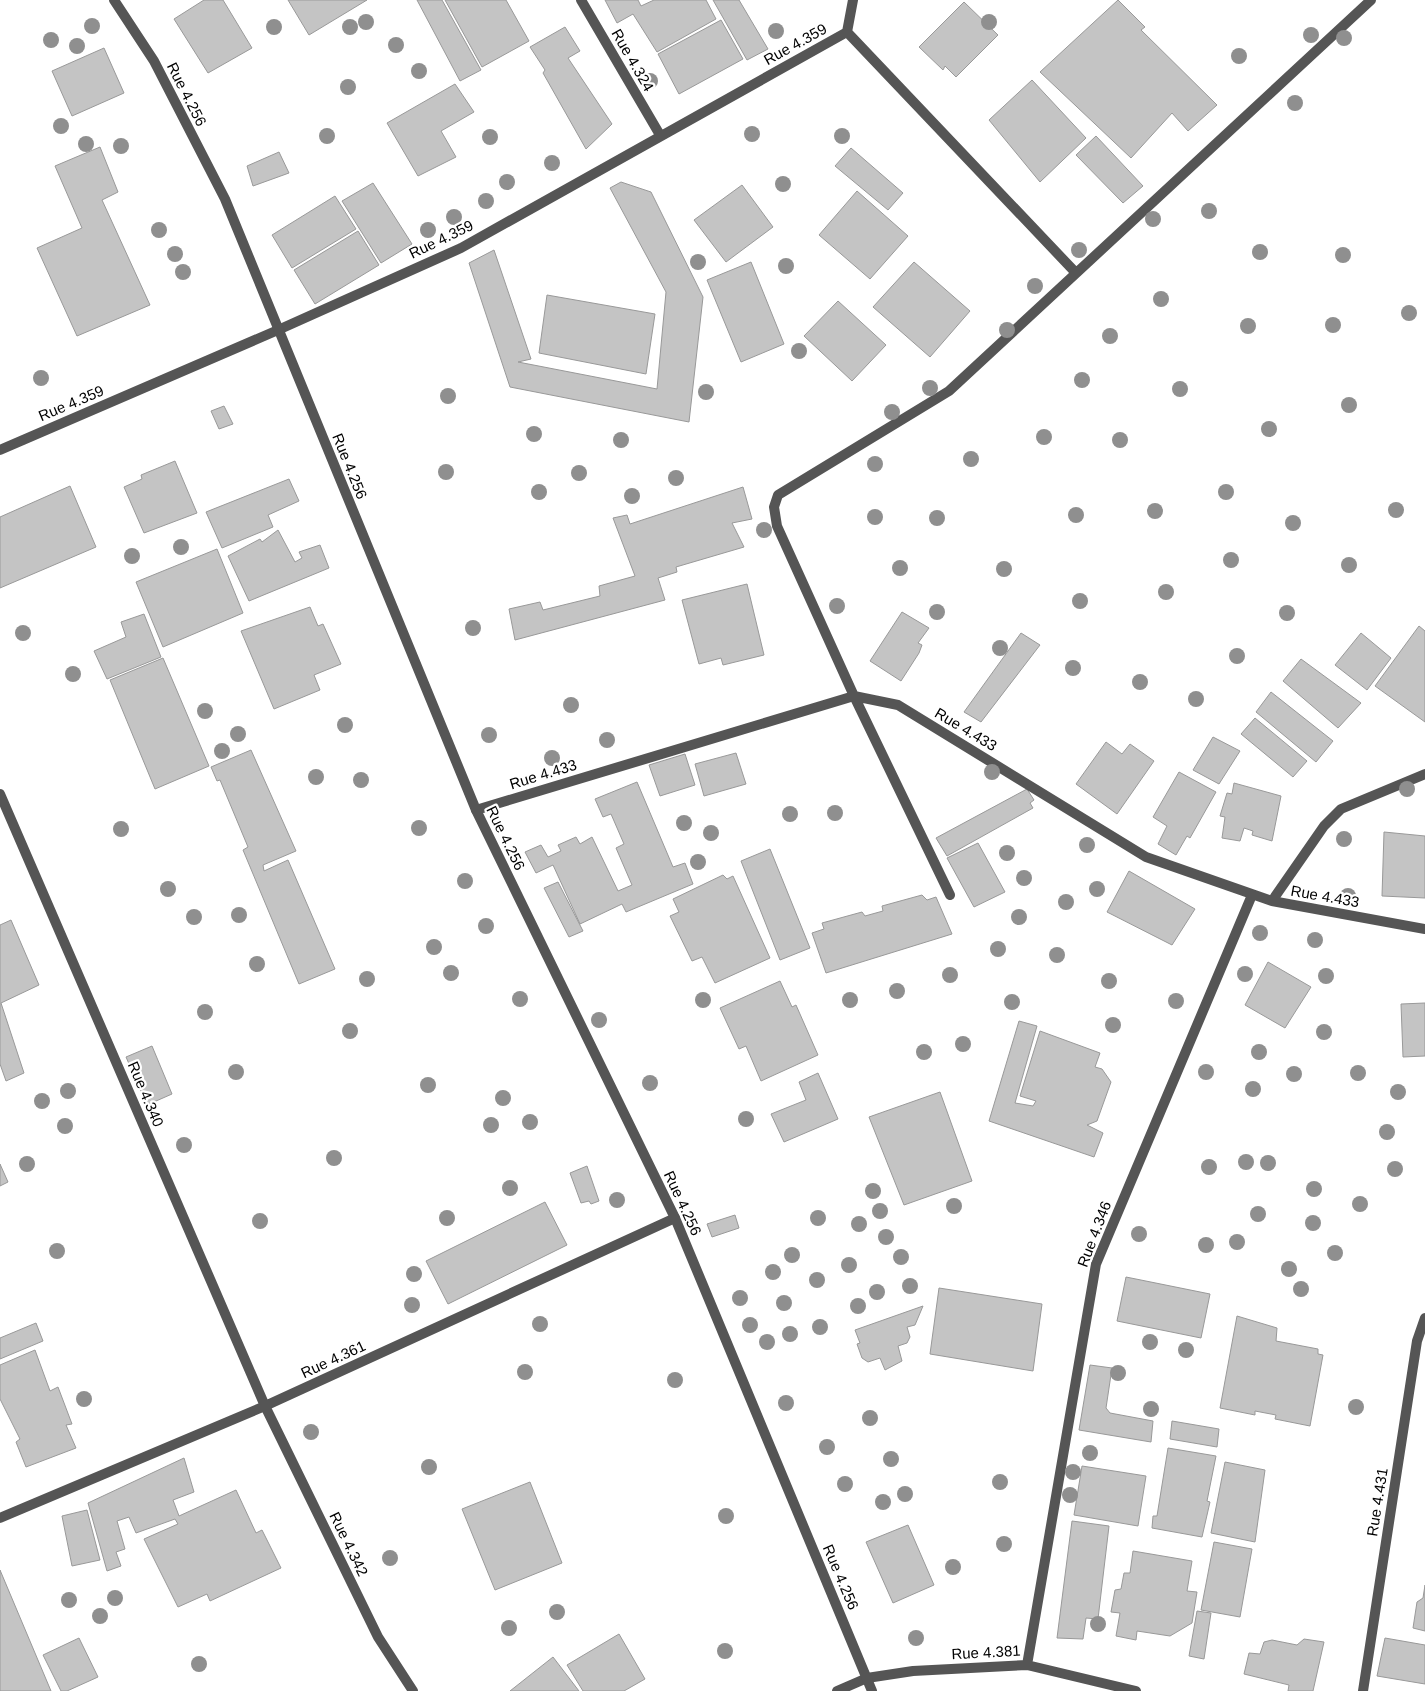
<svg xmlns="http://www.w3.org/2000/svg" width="1425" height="1691" viewBox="0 0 1425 1691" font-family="Helvetica,sans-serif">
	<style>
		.building { fill: #c4c4c4; stroke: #999 }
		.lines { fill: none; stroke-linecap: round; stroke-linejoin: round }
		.minor { stroke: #555; stroke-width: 10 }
		.tertiary { stroke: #555; stroke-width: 10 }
		.tree { fill: #8f8f8f }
		.labels { text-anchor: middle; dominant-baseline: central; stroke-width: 4.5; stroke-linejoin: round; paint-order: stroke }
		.street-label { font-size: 15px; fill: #000; stroke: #fff }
	</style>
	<rect width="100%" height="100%" fill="#fff"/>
	<path class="building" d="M204 0H223L252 48 208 73 174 19Z
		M288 0H367L309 35Z
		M417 0H442L481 70 460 81Z
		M445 0H506L529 41 482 67Z
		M605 0H638L641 6 654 0H706L716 19 657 52 633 14 617 23Z
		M713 0H739L768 49 747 60Z
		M1118 0 1145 27 1141 30 1217 105 1188 131 1172 113 1131 158 1040 72Z
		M964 2 998 35 956 77 945 66 943 70 919 47Z
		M721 20 743 59 679 94 658 54Z
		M565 27 580 51 568 58 612 124 586 149 543 73 545 70 530 47Z
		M104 48 124 93 72 116 52 71Z
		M1032 80 1086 138 1040 182 989 120Z
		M455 84 474 112 441 131 456 157 418 176 387 123Z
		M1096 136 1143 186 1123 203 1076 155Z
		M100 147 118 192 102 200 150 305 77 336 37 248 82 228 55 166Z
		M851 148 903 193 888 210 835 166Z
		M279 152 289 173 253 186 247 166Z
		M621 182 651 192 703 297 689 422 510 387 469 263 494 250 531 359 518 362 657 389 666 292 610 188Z
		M373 183 412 244 381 263 342 201Z
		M742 185 773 227 726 262 694 220Z
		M857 191 908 236 870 279 819 235Z
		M335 196 356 229 292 268 272 235Z
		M358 231 379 265 315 304 294 270Z
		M751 262 784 344 741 362 707 280Z
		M914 262 970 311 930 357 873 307Z
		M547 295 655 314 646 374 539 353Z
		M838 301 886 345 852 381 804 336Z
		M224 406 233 424 219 429 211 411Z
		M175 461 197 513 144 533 124 487 142 479 141 475Z
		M289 479 299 501 268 515 273 527 222 548 206 512Z
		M70 486 96 547 0 588V517Z
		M743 487 752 519 732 523 744 547 676 567 677 572 658 578 665 600 515 640 509 609 540 602 543 610 600 596 599 586 635 576 613 518 627 515 630 524Z
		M278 530 295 562 302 558 299 552 320 545 329 568 249 601 228 556 260 539 262 542Z
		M217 549 243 613 163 647 136 582Z
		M747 584 764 655 723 665 721 658 699 664 682 600Z
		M310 607 318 626 323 624 341 664 314 675 320 690 274 709 241 631Z
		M902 612 929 628 918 643 922 645 919 653 901 681 870 661Z
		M144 614 161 657 107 679 94 651 126 637 121 622Z
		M1419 626 1425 631V722L1375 686Z
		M1021 633 1040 645 981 722 964 712Z
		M1361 633 1391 658 1367 690 1335 665Z
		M163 658 209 766 155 789 110 680Z
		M1301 659 1361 703 1338 728 1283 681Z
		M1271 692 1333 741 1316 762 1256 712Z
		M1255 718 1307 761 1293 777 1241 734Z
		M1213 737 1240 751 1219 784 1193 770Z
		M1106 742 1122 754 1130 744 1154 761 1117 814 1076 784Z
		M251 750 296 851 263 865 264 871 288 860 335 969 299 984 243 850 248 847 220 780 217 781 211 767Z
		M736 753 746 784 704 796 695 764Z
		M685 754 695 785 660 796 649 765Z
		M1179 772 1216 792 1190 838 1187 836 1176 855 1158 844 1167 826 1153 817Z
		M637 782 673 867 685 863 693 884 626 912 622 904 580 924 553 865 536 873 525 852 541 845 548 857 561 851 558 845 576 837 580 844 592 837 618 891 632 885 616 848 624 844 611 814 603 817 595 799Z
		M1234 783 1281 796 1272 841 1252 835 1253 831 1244 828 1240 841 1222 838 1225 817 1220 816 1227 793 1232 794Z
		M1027 789 1034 800 1030 803 1033 808 947 856 936 838Z
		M1384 832 1425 836V898L1382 896Z
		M978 843 1005 892 974 907 947 858Z
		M770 849 810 948 780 960 741 861Z
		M1129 871 1195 909 1172 945 1107 912Z
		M723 875 727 879 733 876 770 958 715 983 702 957 692 961 670 916 679 912 673 899Z
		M558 882 583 931 569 937 544 888Z
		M922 895 927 900 936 897 952 934 826 973 812 933 824 929 822 923 862 912 865 916 883 911 882 906Z
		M11 920 39 985 1 1003 24 1073 6 1081 0 1064V925Z
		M1268 962 1311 987 1285 1028 1245 1005Z
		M780 981 792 1007 796 1005 818 1055 761 1081 746 1046 739 1049 720 1008Z
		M1425 1003V1056L1403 1057 1401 1004Z
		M1019 1021 1037 1026 1015 1103 1033 1106 1036 1101 1020 1096 1040 1031 1100 1053 1095 1067 1102 1069 1111 1082 1097 1121 1087 1125 1103 1133 1094 1157 989 1121Z
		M152 1046 172 1094 147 1105 126 1057Z
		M818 1073 838 1119 784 1142 771 1114 806 1100 799 1082Z
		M940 1092 972 1181 904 1205 869 1117Z
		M0 1164 8 1182 0 1186Z
		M587 1166 599 1201 591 1204 589 1201 581 1203 570 1173Z
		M545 1202 567 1245 448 1304 426 1261Z
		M735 1215 739 1228 712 1237 707 1224Z
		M1126 1277 1210 1294 1201 1338 1117 1321Z
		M939 1288 1042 1304 1033 1371 930 1354Z
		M923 1306 915 1325 907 1327 910 1337 907 1343 898 1346 902 1361 885 1370 880 1358 868 1362 862 1358 857 1344 860 1343 855 1330Z
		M1237 1316 1277 1328 1276 1341 1318 1349V1354L1323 1355 1310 1426 1275 1419 1276 1415 1255 1411V1415L1220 1408Z
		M36 1323 43 1341 0 1359V1338Z
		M35 1350 50 1391 58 1387 72 1424 66 1425 76 1448 26 1467 16 1442 20 1439 0 1399V1365Z
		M1090 1365 1112 1368 1106 1408 1110 1413 1153 1421 1151 1442 1079 1430Z
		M1172 1421 1219 1429 1217 1447 1170 1439Z
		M1168 1448 1216 1456 1207 1501 1210 1502 1202 1537 1152 1528 1153 1516H1157Z
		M184 1458 194 1492 173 1500 179 1516 236 1490 256 1533 262 1530 281 1568 210 1601 207 1594 178 1607 144 1539 178 1524 175 1519 136 1533 129 1517 117 1521 125 1549 116 1552 121 1566 107 1571 88 1503Z
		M1225 1462 1265 1470 1255 1542 1211 1533Z
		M1082 1466 1146 1476 1138 1526 1074 1515Z
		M530 1482 562 1563 495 1590 462 1509Z
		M87 1510 100 1560 72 1566 62 1516Z
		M1072 1521 1109 1526 1098 1619 1086 1618 1083 1639 1057 1638Z
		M908 1525 934 1585 893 1603 866 1542Z
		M1214 1542 1252 1549 1240 1617 1201 1610Z
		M1133 1551 1192 1561 1187 1591 1197 1592 1192 1623 1170 1636 1137 1631 1136 1640 1116 1636 1120 1613 1111 1612 1115 1590 1121 1589 1124 1573H1130Z
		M0 1570 51 1691H0Z
		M1425 1585V1631L1413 1628 1417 1602 1423 1598Z
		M1197 1611 1211 1613 1204 1659 1189 1656Z
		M619 1634 645 1679 624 1691H583L567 1665Z
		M79 1638 98 1677 67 1691H61L43 1655Z
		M1385 1638 1425 1645V1684L1377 1676Z
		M1304 1639 1324 1642 1313 1691H1288L1289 1685 1244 1674 1249 1653 1260 1654 1264 1642 1272 1640 1297 1645Z
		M553 1657 579 1691H510Z"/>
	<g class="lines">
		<path class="minor" d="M581 0 660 135
			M847 32 1076 273
			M0 450 278 330 461 248 847 32 853 0
			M0 794 265 1406 378 1637 413 1691
			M476 810 854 696 898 705 1146 857 1272 901 1425 929
			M950 895 854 696 777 526 774 507 778 495 949 391 1371 0
			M1272 901 1324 826 1341 809 1425 774
			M0 1518 265 1406 675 1218
			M1027 1665 1096 1264 1252 895
			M837 1691 867 1678 913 1671 1027 1665 1136 1691
			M1363 1691 1417 1341 1425 1318"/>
		<path class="tertiary" d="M114 0 154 61 225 199 476 810 675 1218 872 1691"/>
	</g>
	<g class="tree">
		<circle cx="366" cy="22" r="8"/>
		<circle cx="989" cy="22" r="8"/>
		<circle cx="92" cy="26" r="8"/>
		<circle cx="274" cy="27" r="8"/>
		<circle cx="350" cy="27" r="8"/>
		<circle cx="776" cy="31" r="8"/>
		<circle cx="1311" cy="35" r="8"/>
		<circle cx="1344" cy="38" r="8"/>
		<circle cx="51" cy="40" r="8"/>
		<circle cx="396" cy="45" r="8"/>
		<circle cx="77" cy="46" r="8"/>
		<circle cx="1239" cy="56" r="8"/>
		<circle cx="419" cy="71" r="8"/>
		<circle cx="650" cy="81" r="8"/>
		<circle cx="348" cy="87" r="8"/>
		<circle cx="1295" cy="103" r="8"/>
		<circle cx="61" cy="126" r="8"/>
		<circle cx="752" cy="134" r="8"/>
		<circle cx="327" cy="136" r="8"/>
		<circle cx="842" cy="136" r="8"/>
		<circle cx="490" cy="137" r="8"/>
		<circle cx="86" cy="144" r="8"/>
		<circle cx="121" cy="146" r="8"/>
		<circle cx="552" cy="163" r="8"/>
		<circle cx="507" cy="182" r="8"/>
		<circle cx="783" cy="184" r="8"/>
		<circle cx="486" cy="201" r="8"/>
		<circle cx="1209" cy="211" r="8"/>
		<circle cx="454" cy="217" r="8"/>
		<circle cx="1153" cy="219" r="8"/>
		<circle cx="159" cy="230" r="8"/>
		<circle cx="428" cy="230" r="8"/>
		<circle cx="1079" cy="250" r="8"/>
		<circle cx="1260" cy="252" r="8"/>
		<circle cx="175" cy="254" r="8"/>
		<circle cx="1343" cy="255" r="8"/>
		<circle cx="698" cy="262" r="8"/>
		<circle cx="786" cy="266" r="8"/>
		<circle cx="183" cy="272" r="8"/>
		<circle cx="1035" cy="286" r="8"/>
		<circle cx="1161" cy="299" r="8"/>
		<circle cx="1409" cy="313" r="8"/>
		<circle cx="1333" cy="325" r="8"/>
		<circle cx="1248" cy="326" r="8"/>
		<circle cx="1007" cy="330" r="8"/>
		<circle cx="1110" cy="336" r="8"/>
		<circle cx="799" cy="351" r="8"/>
		<circle cx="41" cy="378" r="8"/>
		<circle cx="1082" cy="380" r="8"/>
		<circle cx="930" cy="388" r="8"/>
		<circle cx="1180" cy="389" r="8"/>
		<circle cx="706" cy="392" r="8"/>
		<circle cx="448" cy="396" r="8"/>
		<circle cx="1349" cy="405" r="8"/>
		<circle cx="892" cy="412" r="8"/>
		<circle cx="1269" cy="429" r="8"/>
		<circle cx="534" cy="434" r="8"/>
		<circle cx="1044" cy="437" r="8"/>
		<circle cx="621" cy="440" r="8"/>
		<circle cx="1120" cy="440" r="8"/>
		<circle cx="971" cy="459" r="8"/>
		<circle cx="875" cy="464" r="8"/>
		<circle cx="446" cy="472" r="8"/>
		<circle cx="579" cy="473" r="8"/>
		<circle cx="676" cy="478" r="8"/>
		<circle cx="539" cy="492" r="8"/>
		<circle cx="1226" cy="492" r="8"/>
		<circle cx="632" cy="496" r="8"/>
		<circle cx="1396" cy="510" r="8"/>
		<circle cx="1155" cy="511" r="8"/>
		<circle cx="1076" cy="515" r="8"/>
		<circle cx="875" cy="517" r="8"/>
		<circle cx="937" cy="518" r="8"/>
		<circle cx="1293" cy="523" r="8"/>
		<circle cx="764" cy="530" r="8"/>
		<circle cx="181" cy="547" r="8"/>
		<circle cx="132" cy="556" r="8"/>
		<circle cx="1231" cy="560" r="8"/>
		<circle cx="1349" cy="565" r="8"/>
		<circle cx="900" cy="568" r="8"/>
		<circle cx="1004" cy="569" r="8"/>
		<circle cx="1166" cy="592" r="8"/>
		<circle cx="1080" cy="601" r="8"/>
		<circle cx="837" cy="606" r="8"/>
		<circle cx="937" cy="612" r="8"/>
		<circle cx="1287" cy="613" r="8"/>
		<circle cx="473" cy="628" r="8"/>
		<circle cx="23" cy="633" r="8"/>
		<circle cx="1000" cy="648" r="8"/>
		<circle cx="1237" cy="656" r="8"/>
		<circle cx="1073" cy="668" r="8"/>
		<circle cx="73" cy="674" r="8"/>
		<circle cx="1140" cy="682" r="8"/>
		<circle cx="1196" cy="699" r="8"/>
		<circle cx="571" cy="705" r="8"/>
		<circle cx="205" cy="711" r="8"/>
		<circle cx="345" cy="725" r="8"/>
		<circle cx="238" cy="734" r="8"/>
		<circle cx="489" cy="735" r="8"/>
		<circle cx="607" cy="740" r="8"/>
		<circle cx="222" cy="751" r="8"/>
		<circle cx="552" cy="758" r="8"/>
		<circle cx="992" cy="772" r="8"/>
		<circle cx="316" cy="777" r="8"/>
		<circle cx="361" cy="780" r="8"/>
		<circle cx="1407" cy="789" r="8"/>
		<circle cx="835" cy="813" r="8"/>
		<circle cx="790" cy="814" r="8"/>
		<circle cx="684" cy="823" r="8"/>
		<circle cx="419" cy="828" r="8"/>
		<circle cx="121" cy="829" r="8"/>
		<circle cx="711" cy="833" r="8"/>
		<circle cx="1344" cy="839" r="8"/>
		<circle cx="1087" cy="845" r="8"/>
		<circle cx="1007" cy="853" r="8"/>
		<circle cx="698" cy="862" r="8"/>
		<circle cx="1024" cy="878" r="8"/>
		<circle cx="465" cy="881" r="8"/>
		<circle cx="168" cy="889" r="8"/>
		<circle cx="1097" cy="889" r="8"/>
		<circle cx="1348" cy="896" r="8"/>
		<circle cx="1066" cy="902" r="8"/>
		<circle cx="239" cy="915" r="8"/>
		<circle cx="194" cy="917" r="8"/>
		<circle cx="1019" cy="917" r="8"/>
		<circle cx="486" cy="926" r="8"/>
		<circle cx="1260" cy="933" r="8"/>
		<circle cx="1315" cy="940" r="8"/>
		<circle cx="434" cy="947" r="8"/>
		<circle cx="998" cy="949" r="8"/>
		<circle cx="1057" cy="955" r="8"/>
		<circle cx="257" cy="964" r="8"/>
		<circle cx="451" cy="973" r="8"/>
		<circle cx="1245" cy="974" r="8"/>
		<circle cx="950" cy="975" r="8"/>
		<circle cx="1326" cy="976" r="8"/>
		<circle cx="367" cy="979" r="8"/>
		<circle cx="1109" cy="981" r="8"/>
		<circle cx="897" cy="991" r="8"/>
		<circle cx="520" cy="999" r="8"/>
		<circle cx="703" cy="1000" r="8"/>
		<circle cx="850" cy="1000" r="8"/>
		<circle cx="1176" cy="1001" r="8"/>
		<circle cx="1012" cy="1002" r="8"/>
		<circle cx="205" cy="1012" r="8"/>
		<circle cx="599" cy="1020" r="8"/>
		<circle cx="1113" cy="1025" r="8"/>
		<circle cx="350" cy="1031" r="8"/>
		<circle cx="1324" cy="1032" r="8"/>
		<circle cx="963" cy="1044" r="8"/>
		<circle cx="924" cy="1052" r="8"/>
		<circle cx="1259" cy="1052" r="8"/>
		<circle cx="236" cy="1072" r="8"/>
		<circle cx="1206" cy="1072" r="8"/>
		<circle cx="1358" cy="1073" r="8"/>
		<circle cx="1294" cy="1074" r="8"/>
		<circle cx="650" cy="1083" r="8"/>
		<circle cx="428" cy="1085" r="8"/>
		<circle cx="1253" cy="1089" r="8"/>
		<circle cx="68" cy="1091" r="8"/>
		<circle cx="1398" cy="1092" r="8"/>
		<circle cx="503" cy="1098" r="8"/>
		<circle cx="42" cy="1101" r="8"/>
		<circle cx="746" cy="1119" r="8"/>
		<circle cx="530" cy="1122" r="8"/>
		<circle cx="491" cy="1125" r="8"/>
		<circle cx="65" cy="1126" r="8"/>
		<circle cx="1387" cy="1132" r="8"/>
		<circle cx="184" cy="1145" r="8"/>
		<circle cx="334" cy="1158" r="8"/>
		<circle cx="1246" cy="1162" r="8"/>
		<circle cx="1268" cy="1163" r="8"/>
		<circle cx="27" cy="1164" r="8"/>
		<circle cx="1209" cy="1167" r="8"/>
		<circle cx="1395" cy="1169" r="8"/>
		<circle cx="510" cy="1188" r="8"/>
		<circle cx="1314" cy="1189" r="8"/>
		<circle cx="873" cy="1191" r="8"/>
		<circle cx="617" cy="1200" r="8"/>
		<circle cx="1360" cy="1204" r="8"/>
		<circle cx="954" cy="1206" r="8"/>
		<circle cx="880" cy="1211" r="8"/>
		<circle cx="1258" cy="1214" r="8"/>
		<circle cx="447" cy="1218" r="8"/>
		<circle cx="818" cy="1218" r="8"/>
		<circle cx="260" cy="1221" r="8"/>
		<circle cx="1313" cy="1223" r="8"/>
		<circle cx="859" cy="1224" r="8"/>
		<circle cx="1139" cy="1234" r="8"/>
		<circle cx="886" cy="1237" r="8"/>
		<circle cx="1237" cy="1242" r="8"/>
		<circle cx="1206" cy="1245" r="8"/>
		<circle cx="57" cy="1251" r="8"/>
		<circle cx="1335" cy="1253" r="8"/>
		<circle cx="792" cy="1255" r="8"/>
		<circle cx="901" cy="1257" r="8"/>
		<circle cx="849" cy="1265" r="8"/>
		<circle cx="1289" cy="1269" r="8"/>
		<circle cx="773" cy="1272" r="8"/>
		<circle cx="414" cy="1274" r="8"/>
		<circle cx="817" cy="1280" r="8"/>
		<circle cx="910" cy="1286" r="8"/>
		<circle cx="1301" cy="1289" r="8"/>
		<circle cx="877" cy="1292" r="8"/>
		<circle cx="740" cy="1298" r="8"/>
		<circle cx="784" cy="1303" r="8"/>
		<circle cx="412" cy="1305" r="8"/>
		<circle cx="858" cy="1306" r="8"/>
		<circle cx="540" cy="1324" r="8"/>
		<circle cx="750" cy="1325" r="8"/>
		<circle cx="820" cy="1327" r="8"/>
		<circle cx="790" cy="1334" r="8"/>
		<circle cx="767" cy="1342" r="8"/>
		<circle cx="1150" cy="1342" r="8"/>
		<circle cx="1186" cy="1350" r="8"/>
		<circle cx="525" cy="1372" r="8"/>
		<circle cx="1118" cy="1373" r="8"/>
		<circle cx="675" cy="1380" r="8"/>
		<circle cx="84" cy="1399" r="8"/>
		<circle cx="786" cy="1403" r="8"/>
		<circle cx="1356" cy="1407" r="8"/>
		<circle cx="1151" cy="1409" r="8"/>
		<circle cx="870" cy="1418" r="8"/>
		<circle cx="311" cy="1432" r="8"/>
		<circle cx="827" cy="1447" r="8"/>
		<circle cx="1090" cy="1453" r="8"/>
		<circle cx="891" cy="1459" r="8"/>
		<circle cx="429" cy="1467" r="8"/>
		<circle cx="1073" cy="1472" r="8"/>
		<circle cx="1000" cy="1482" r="8"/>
		<circle cx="845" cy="1484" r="8"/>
		<circle cx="905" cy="1494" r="8"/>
		<circle cx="1070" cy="1495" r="8"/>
		<circle cx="883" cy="1502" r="8"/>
		<circle cx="726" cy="1516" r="8"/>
		<circle cx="1004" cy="1544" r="8"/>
		<circle cx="390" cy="1558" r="8"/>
		<circle cx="953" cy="1567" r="8"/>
		<circle cx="115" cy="1598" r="8"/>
		<circle cx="69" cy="1600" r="8"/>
		<circle cx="557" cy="1612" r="8"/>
		<circle cx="100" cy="1616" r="8"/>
		<circle cx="1098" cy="1624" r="8"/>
		<circle cx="509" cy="1628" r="8"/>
		<circle cx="916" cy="1638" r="8"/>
		<circle cx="725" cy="1651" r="8"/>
		<circle cx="199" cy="1664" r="8"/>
	</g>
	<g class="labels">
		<g class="street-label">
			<text transform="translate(795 44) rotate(-29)">Rue 4.359</text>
			<text transform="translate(633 60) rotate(60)">Rue 4.324</text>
			<text transform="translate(187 94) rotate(63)">Rue 4.256</text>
			<text transform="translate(441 239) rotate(-26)">Rue 4.359</text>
			<text transform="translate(71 403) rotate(-23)">Rue 4.359</text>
			<text transform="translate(350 466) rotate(68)">Rue 4.256</text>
			<text transform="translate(966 729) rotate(31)">Rue 4.433</text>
			<text transform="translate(543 774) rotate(-17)">Rue 4.433</text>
			<text transform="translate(506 838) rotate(64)">Rue 4.256</text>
			<text transform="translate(1325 896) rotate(10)">Rue 4.433</text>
			<text transform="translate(146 1094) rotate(67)">Rue 4.340</text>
			<text transform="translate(683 1203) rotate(65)">Rue 4.256</text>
			<text transform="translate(1094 1234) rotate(-69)">Rue 4.346</text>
			<text transform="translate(333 1359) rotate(-25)">Rue 4.361</text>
			<text transform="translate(1377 1502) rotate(-81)">Rue 4.431</text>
			<text transform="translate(349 1544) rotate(64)">Rue 4.342</text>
			<text transform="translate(841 1577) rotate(67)">Rue 4.256</text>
			<text transform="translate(986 1652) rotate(-3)">Rue 4.381</text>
		</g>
	</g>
</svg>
